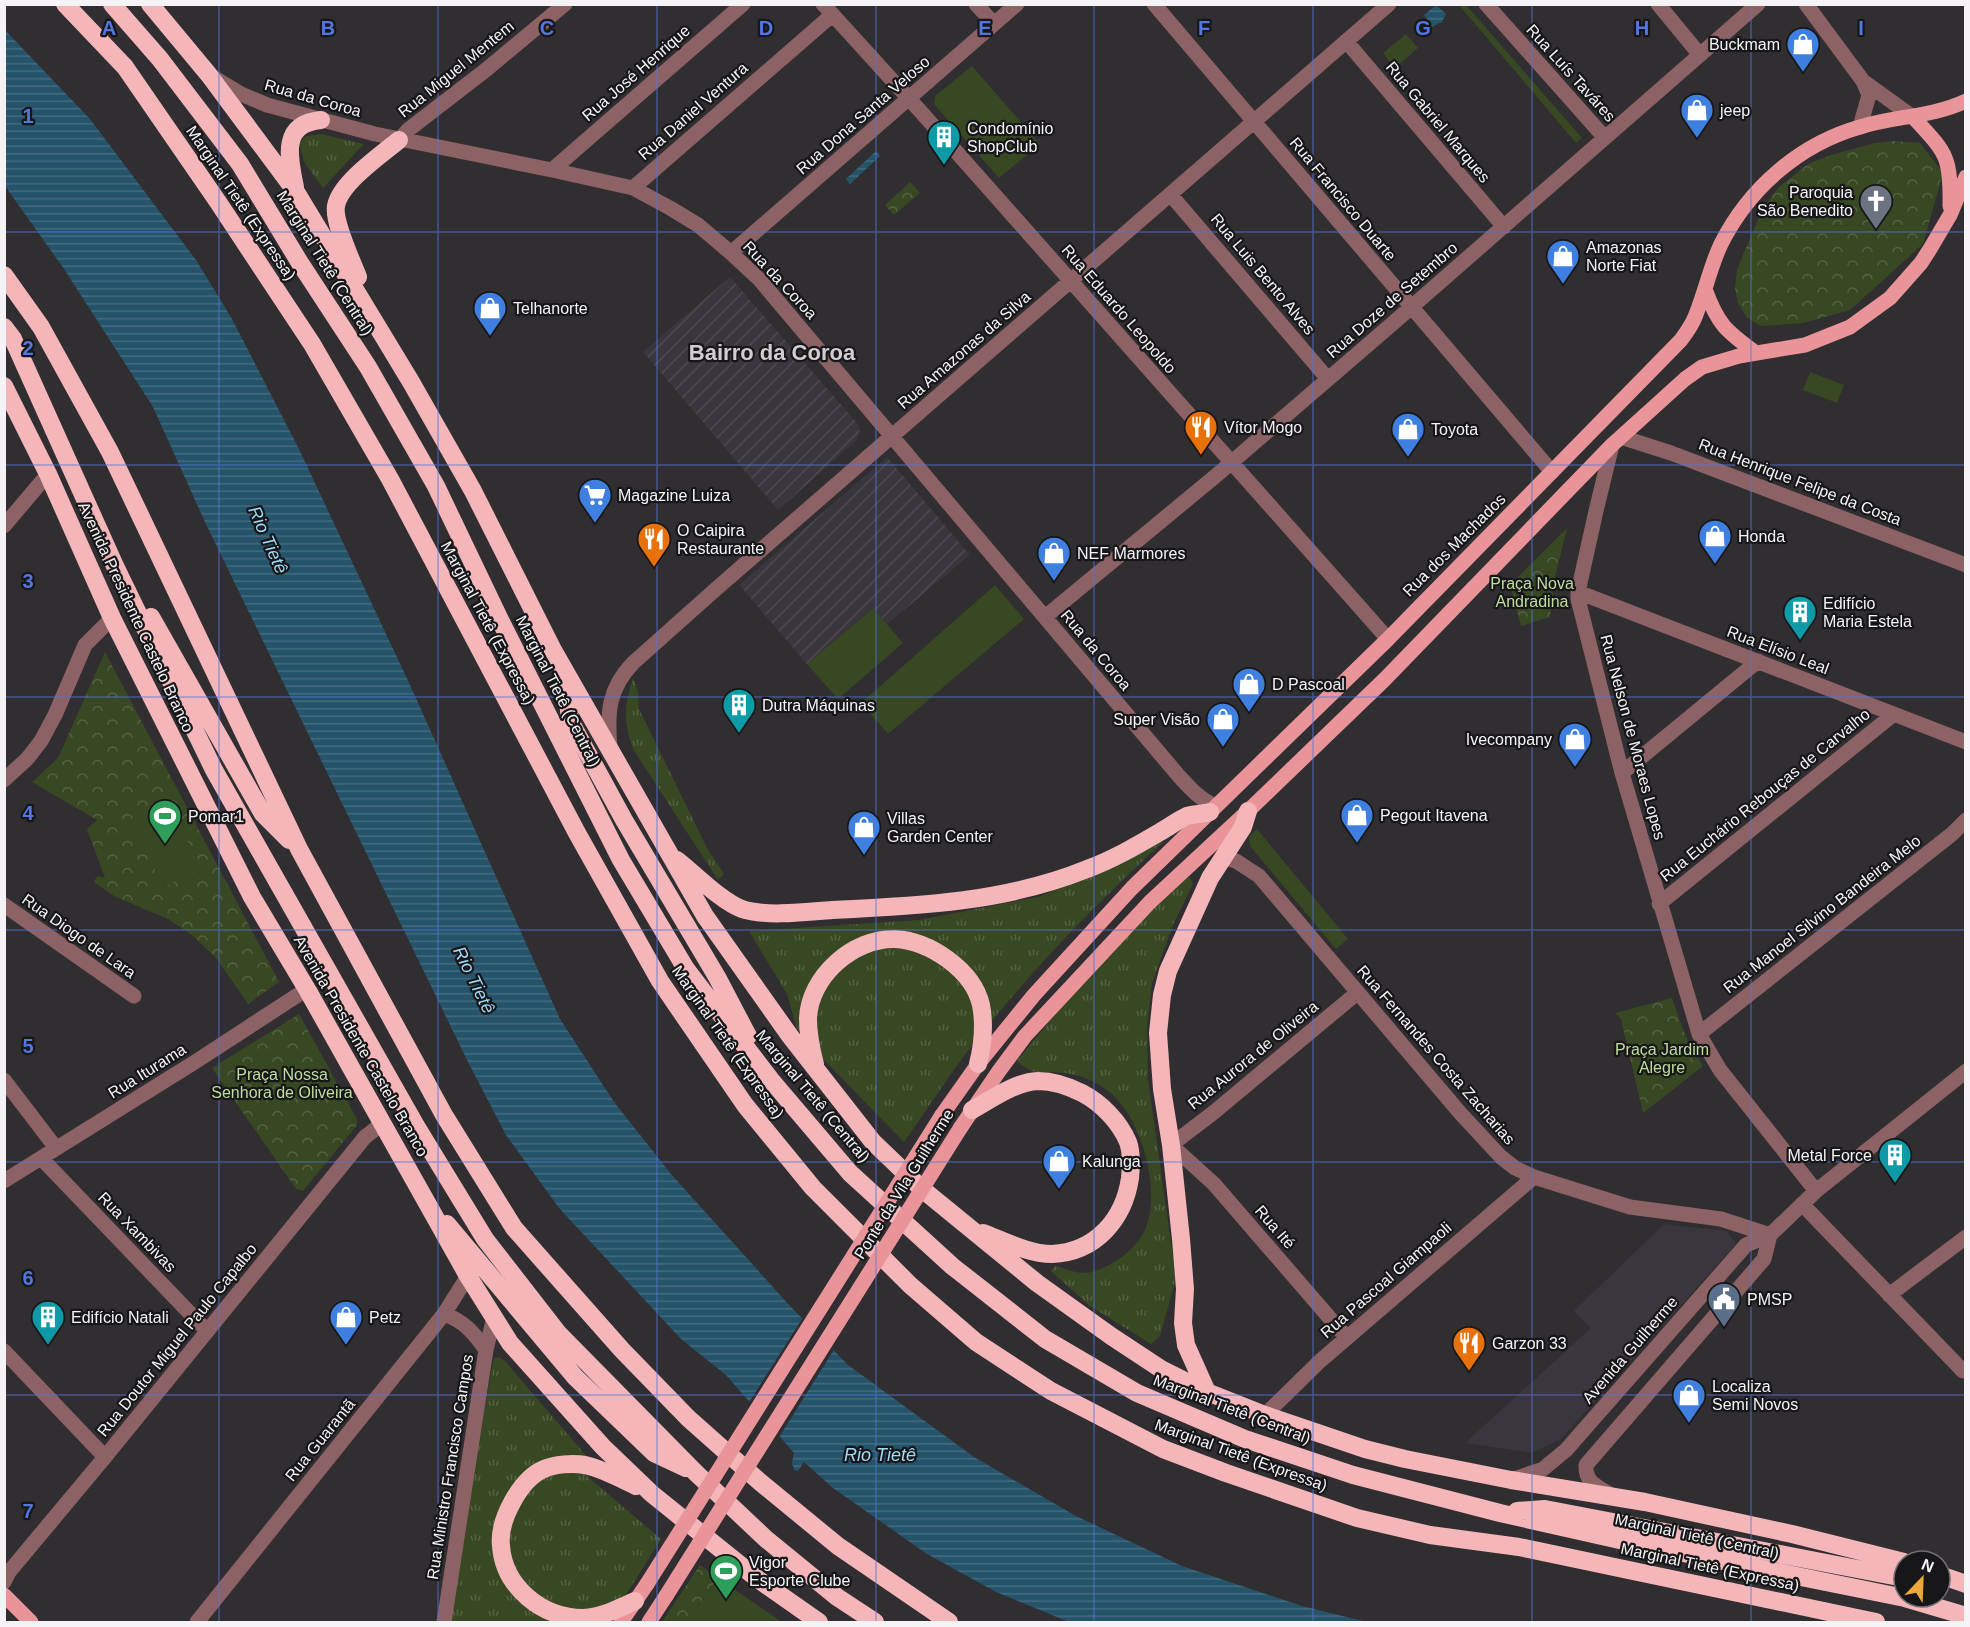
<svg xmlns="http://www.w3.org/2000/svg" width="1970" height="1627" viewBox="0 0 1970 1627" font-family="Helvetica,sans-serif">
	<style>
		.built { fill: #3b353e }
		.industrial { fill: url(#industrial-furrows) }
		.grass { fill: url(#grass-tufts) }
		.park { fill: url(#park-crowns) }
		.garden { fill: #374823 }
		.water { fill: url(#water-rules) }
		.pier { fill: #302e31 }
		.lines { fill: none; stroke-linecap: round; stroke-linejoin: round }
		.minor { stroke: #8c6264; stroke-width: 15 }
		.major { stroke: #e99498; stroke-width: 15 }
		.highway { stroke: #f4b6b8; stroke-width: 18 }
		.major-bridge { stroke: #e99498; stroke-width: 15 }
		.grid { fill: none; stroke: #5377df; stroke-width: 1.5; stroke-opacity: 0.55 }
		.labels { text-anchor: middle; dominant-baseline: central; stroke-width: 4.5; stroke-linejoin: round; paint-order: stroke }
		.poi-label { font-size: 16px; fill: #f5f3f5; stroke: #171618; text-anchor: start }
		.street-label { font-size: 16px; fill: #f5f3f5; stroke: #171618 }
		.park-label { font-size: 16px; fill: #bfde9e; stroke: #171618 }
		.water-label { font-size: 18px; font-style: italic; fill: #a0daf9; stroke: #171618 }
		.district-label { font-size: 22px; font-weight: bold; fill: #d1cdd2; stroke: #171618 }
		.grid-label { font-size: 20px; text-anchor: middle; font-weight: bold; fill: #5377df; stroke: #171618; stroke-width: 4.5; stroke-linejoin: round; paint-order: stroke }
	</style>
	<defs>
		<pattern id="industrial-furrows" width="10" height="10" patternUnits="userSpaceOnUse" patternTransform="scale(1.5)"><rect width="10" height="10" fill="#3b353e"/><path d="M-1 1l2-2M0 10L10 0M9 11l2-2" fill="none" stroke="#4e4951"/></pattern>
		<pattern id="grass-tufts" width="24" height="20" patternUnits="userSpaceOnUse" patternTransform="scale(1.5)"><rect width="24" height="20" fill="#374823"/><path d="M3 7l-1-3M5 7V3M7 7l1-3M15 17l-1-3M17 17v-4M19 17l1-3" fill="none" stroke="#556344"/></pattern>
		<pattern id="park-crowns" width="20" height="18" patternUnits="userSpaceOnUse" patternTransform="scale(1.5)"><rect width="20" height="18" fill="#374823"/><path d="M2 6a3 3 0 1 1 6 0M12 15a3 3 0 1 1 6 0" fill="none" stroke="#556344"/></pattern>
		<pattern id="water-rules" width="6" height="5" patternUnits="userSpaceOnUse" patternTransform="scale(1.5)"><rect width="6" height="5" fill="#255369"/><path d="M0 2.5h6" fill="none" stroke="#456c7f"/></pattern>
	</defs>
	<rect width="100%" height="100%" fill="#302e31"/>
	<path class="built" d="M1664 1224 1727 1231 1736 1244 1560 1440 1532 1453 1465 1443 1591 1328 1574 1311Z"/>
	<path class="industrial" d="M730 277 858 424 860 432 856 441 778 510 643 352Z
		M887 457 970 555 887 624 872 608 807 664 739 585Z"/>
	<path class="grass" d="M321 134 364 144 323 188 304 162 299 143 306 136Z
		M633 678 638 692 639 709 708 850 724 874 718 880 633 749C623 719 624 708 633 678Z
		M1157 841 1163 842C1091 908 1023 979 964 1056 943 1084 924 1114 904 1142L826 1062 797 1029 787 994 749 931 919 920 1038 897 1090 876Z
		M1190 877 1193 884 1173 925 1152 983 1147 1027 1148 1079 1176 1278 1160 1336 1151 1344 1090 1306 1051 1271 1055 1266C1063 1268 1073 1272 1081 1273 1093 1274 1106 1267 1116 1261 1126 1255 1138 1243 1144 1232 1162 1195 1144 1127 1116 1098 1103 1084 1083 1075 1064 1073 1041 1070 1036 1078 1017 1061L1085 978 1182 878Z
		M499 1357 505 1361 588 1458 573 1456 587 1476 661 1539 609 1622H448L492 1367 494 1358Z"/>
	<path class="park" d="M1894 141 1920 143 1943 173 1923 244 1850 310 1803 323 1761 326 1747 318 1738 303 1735 289 1737 269 1763 208 1779 187 1808 164 1831 155 1875 143Z
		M910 182 920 193 894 215 885 205Z
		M1567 528 1555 577 1550 617 1521 626 1511 588 1514 581Z
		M105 652 279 982 248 1004 216 958 192 935 168 919 114 896 94 882 97 876 105 878 87 829 97 820 32 782 58 758Z
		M1672 998 1685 1035 1703 1066 1643 1113 1621 1019 1615 1013Z
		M299 1014 357 1119V1125L303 1191 296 1189 212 1068Z
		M700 1565 718 1578 687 1622H662Z"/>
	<path class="garden" d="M1459 5H1466L1582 138 1576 143Z
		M1406 34 1418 48 1395 68 1383 53Z
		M972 66 1040 144 999 178 934 104 935 96Z
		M1810 372 1844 385 1837 403 1803 390Z
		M995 585 1024 619 888 734 861 703Z
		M873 608 903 643 838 699 807 664Z
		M166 804 202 867 165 887 129 824Z
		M1257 829 1348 939 1336 949 1250 846 1249 837Z
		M1673 1035 1690 1058 1652 1086 1635 1063Z
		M718 1578 782 1622H687Z"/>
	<path class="water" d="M1436 5 1446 14 1442 22 1429 28 1420 35 1416 30 1427 19 1424 15Z
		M4 29 90 119 196 260 232 319 299 449 410 685 560 1019 614 1102 671 1174 790 1306 848 1365 974 1457 1076 1516 1182 1566 1302 1606 1367 1622H1069L996 1592 927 1554 833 1488 804 1462 798 1471 794 1470 792 1463 794 1453 726 1375 681 1339 559 1208 506 1135 468 1062 205 522 153 407 64 269 5 186Z
		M876 151 880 156 850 184 846 179Z"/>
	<path class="pier" d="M804 1316 835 1348 778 1439 748 1404Z"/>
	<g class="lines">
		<path class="minor" d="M823 4 922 113 1388 639
			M976 4 994 24
			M1154 4 1552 472
			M1486 4 1605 138
			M1658 4 1700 55
			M1806 4 1863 81 1913 117
			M1346 41 1504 227
			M211 76 241 94 267 105 375 134 552 170 633 188 670 208 698 225 731 253 759 279 1178 775C1190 788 1200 800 1216 806
			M1860 127 1869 95 1863 81
			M399 140 408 130 487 69 565 4
			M552 170 743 4
			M633 188 832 15
			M1170 194 1328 379
			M731 253 1017 4
			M1621 437 1671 453 1966 565
			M1612 445 1596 511 1578 592V599L1622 773 1699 1034 1720 1070 1816 1191
			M4 526 48 474
			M1578 592 1966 742
			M1045 617 1218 474 1392 324 1758 4
			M610 748C607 713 608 689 633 663L716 589 1389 4
			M1622 773 1758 661
			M4 780 27 759 41 741 55 715 85 645 112 618
			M1222 857 1236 861 1259 876 1461 1114 1501 1157 1515 1168 1534 1177 1630 1207 1721 1219 1770 1235
			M1659 904 1894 714
			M4 905 134 996
			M1699 1034 1952 834 1966 820
			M4 1080 56 1148
			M41 1158 207 1331
			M4 1181 195 1062 307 989
			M1802 1204 1963 1371
			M1889 1295 1966 1237
			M444 1314C464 1321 474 1333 486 1350
			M1347 1338 1214 1184 1171 1145 1213 1113 1357 993
			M4 1351 105 1457
			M1265 1415 1320 1361 1534 1177
			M1511 1480 1543 1469 1566 1450 1746 1245 1770 1235 1816 1191 1966 1071
			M1613 1496C1599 1487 1585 1484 1586 1465L1764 1259 1770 1235
			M4 1582 9 1572 105 1457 365 1137 383 1123
			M197 1622 444 1314 468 1276
			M444 1622 486 1350 494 1317"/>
		<path class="major" d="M1913 117C1946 153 1951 155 1950 206
			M1705 289C1718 325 1726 331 1756 353
			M942 1115 978 1064 1034 995 1132 888 1388 639 1681 340C1686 333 1692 325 1695 317 1705 293 1710 267 1721 244 1749 188 1800 144 1860 127 1895 116 1932 117 1966 101
			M961 1127 999 1071 1025 1036 1150 902 1248 811 1385 679 1612 445 1685 379 1702 367 1739 356 1805 345 1850 327 1890 298 1921 263 1930 249 1950 215 1966 177
			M4 1595 31 1622
			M621 1622 647 1584
			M649 1622 666 1596"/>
		<path class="highway" d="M65 4 125 67 218 202 312 344 390 479 577 833 660 981 745 1105 813 1188 910 1285 976 1342 1051 1391 1163 1449 1226 1473 1357 1518 1430 1535 1519 1547 1876 1622
			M112 4 160 59 240 164 300 263 368 367 436 486 500 620 621 860 686 969 771 1080 850 1173 952 1266 1045 1339 1137 1393 1245 1439 1353 1475 1500 1513 1624 1541 1905 1598 1966 1616
			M150 4 209 75 296 192 411 382 473 491 553 650 705 916 790 1036 873 1142 922 1189 1037 1283 1111 1336 1161 1369 1207 1392 1265 1415 1365 1449 1405 1459 1511 1480 1645 1502 1792 1534 1904 1562
			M295 187C289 158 280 124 321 120
			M4 275 41 327 110 452 299 849 444 1115 514 1228 622 1350 688 1418 760 1482 838 1546 949 1622
			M358 277C352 261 333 222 336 206 340 183 381 155 399 140
			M4 327 13 339 115 566 214 770 416 1126 485 1239 558 1333 696 1473 766 1539 837 1597 875 1622
			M4 386 48 474 112 618 252 897 308 991 468 1276 510 1343 603 1447 652 1494 759 1580 819 1622
			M151 617 263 814 289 840
			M566 678 570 721 624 820 717 977 748 1036
			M677 860C695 874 722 902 742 909 765 917 807 912 832 910 919 906 1006 902 1087 869 1112 860 1136 846 1160 832 1169 827 1178 820 1187 816 1194 814 1203 814 1210 812
			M815 1064C811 1049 808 1034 808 1019 809 977 853 938 895 939 930 941 973 970 981 1005 985 1026 983 1044 978 1064
			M972 1110C992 1099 1015 1082 1038 1081 1054 1081 1068 1086 1082 1093 1101 1103 1119 1121 1128 1142 1132 1153 1131 1168 1130 1178 1124 1219 1096 1252 1052 1254 1029 1254 1004 1241 983 1233
			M447 1224 575 1377 654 1453 686 1468
			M1207 1392 1186 1345 1183 1323 1185 1289 1181 1239 1171 1145 1162 1089 1158 1033 1162 995 1168 971 1210 878 1243 827 1248 811
			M1517 1511 1545 1509 1904 1578
			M1940 1575 1966 1584
			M635 1601C618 1609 601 1617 583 1618 542 1618 504 1587 501 1546 498 1521 520 1479 544 1469 555 1464 573 1463 585 1465 603 1469 619 1478 636 1486"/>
		<path class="major-bridge" d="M647 1584 942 1115
			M666 1596 961 1127"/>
	</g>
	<path class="grid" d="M219 4V1622M438 4V1622M657 4V1622M876 4V1622M1094 4V1622M1313 4V1622M1532 4V1622M1751 4V1622M4 232H1966M4 465H1966M4 697H1966M4 930H1966M4 1162H1966M4 1395H1966"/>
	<defs>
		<g id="shop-pin" transform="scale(1.725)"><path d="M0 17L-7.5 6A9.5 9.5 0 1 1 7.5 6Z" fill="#3f7fe0" stroke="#171618"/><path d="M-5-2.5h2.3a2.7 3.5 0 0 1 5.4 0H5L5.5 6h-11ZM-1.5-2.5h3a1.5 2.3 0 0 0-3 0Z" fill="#fff"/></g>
		<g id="building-pin" transform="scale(1.725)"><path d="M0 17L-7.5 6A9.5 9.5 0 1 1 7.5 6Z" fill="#0f9aa8" stroke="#171618"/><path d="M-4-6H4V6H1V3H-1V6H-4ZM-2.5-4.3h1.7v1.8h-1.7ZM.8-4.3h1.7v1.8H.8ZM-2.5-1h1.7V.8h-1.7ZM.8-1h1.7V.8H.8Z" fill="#fff"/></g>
		<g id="church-pin" transform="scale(1.725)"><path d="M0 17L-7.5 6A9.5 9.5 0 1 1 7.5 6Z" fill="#6b7280" stroke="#171618"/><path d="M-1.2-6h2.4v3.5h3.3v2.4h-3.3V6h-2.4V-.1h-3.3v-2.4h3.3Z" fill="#fff"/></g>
		<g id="restaurant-pin" transform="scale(1.725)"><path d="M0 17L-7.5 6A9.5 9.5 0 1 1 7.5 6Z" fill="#e8710a" stroke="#171618"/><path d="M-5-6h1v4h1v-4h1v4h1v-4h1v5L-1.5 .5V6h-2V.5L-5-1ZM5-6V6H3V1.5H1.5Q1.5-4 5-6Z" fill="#fff"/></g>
		<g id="supermarket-pin" transform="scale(1.725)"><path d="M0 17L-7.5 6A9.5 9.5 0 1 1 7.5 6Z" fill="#3f7fe0" stroke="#171618"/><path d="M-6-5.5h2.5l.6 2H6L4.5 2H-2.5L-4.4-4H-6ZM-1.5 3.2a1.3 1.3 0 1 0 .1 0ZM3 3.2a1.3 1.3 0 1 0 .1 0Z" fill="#fff"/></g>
		<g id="stadium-pin" transform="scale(1.725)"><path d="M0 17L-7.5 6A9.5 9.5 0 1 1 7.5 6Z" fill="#2e9e5b" stroke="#171618"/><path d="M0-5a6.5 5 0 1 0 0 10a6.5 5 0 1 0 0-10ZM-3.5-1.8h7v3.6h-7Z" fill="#fff"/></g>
		<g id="civic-pin" transform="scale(1.725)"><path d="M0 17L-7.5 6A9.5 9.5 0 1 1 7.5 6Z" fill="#5c6f8a" stroke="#171618"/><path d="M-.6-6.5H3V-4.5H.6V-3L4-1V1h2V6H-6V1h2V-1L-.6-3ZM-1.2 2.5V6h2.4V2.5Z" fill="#fff"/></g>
	</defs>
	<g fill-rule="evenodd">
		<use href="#shop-pin" x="1803" y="44"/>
		<use href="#shop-pin" x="1697" y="110"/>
		<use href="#building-pin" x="944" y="137"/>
		<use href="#church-pin" x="1876" y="201"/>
		<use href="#shop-pin" x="1563" y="256"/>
		<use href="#shop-pin" x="490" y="308"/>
		<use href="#restaurant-pin" x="1201" y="427"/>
		<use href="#shop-pin" x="1408" y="429"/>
		<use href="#supermarket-pin" x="595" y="495"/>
		<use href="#shop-pin" x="1715" y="536"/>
		<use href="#restaurant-pin" x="654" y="539"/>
		<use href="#shop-pin" x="1054" y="553"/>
		<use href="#building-pin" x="1800" y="612"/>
		<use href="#shop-pin" x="1249" y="684"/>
		<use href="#building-pin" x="739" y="705"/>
		<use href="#shop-pin" x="1223" y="719"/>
		<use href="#shop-pin" x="1575" y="739"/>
		<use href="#shop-pin" x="1357" y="815"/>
		<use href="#stadium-pin" x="165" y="816"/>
		<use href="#shop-pin" x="864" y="827"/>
		<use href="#building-pin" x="1895" y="1155"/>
		<use href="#shop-pin" x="1059" y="1161"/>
		<use href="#civic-pin" x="1724" y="1299"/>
		<use href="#building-pin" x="48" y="1317"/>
		<use href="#shop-pin" x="346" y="1317"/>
		<use href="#restaurant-pin" x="1469" y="1343"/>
		<use href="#shop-pin" x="1689" y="1395"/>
		<use href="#stadium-pin" x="726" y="1571"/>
	</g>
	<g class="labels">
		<g class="poi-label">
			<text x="1780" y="44" text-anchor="end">Buckmam</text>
			<text x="1720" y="110">jeep</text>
			<text x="967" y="128">Condomínio<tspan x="967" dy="18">ShopClub</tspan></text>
			<text x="1853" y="192" text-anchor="end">Paroquia<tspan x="1853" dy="18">São Benedito</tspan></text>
			<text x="1586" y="247">Amazonas<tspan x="1586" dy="18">Norte Fiat</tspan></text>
			<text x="513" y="308">Telhanorte</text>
			<text x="1224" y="427">Vítor Mogo</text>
			<text x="1431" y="429">Toyota</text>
			<text x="618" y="495">Magazine Luiza</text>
			<text x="677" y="530">O Caipira<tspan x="677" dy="18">Restaurante</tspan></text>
			<text x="1738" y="536">Honda</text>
			<text x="1077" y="553">NEF Marmores</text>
			<text x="1823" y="603">Edifício<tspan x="1823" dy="18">Maria Estela</tspan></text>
			<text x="1272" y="684">D Pascoal</text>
			<text x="762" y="705">Dutra Máquinas</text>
			<text x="1200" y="719" text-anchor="end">Super Visão</text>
			<text x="1552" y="739" text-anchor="end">Ivecompany</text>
			<text x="1380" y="815">Pegout Itavena</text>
			<text x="188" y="816">Pomar1</text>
			<text x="887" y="818">Villas<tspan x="887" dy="18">Garden Center</tspan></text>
			<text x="1872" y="1155" text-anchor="end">Metal Force</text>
			<text x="1082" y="1161">Kalunga</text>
			<text x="1747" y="1299">PMSP</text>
			<text x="71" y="1317">Edifício Natali</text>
			<text x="369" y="1317">Petz</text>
			<text x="1492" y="1343">Garzon 33</text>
			<text x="1712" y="1386">Localiza<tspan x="1712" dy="18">Semi Novos</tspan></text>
			<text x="749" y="1562">Vigor<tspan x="749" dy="18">Esporte Clube</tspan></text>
		</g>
		<g class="street-label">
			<text transform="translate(456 69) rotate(-39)">Rua Miguel Mentem</text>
			<text transform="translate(636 73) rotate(-41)">Rua José Henrique</text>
			<text transform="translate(1571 73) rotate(48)">Rua Luís Taváres</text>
			<text transform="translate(313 98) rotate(16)">Rua da Coroa</text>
			<text transform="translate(693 111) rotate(-41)">Rua Daniel Ventura</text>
			<text transform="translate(863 115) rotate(-41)">Rua Dona Santa Veloso</text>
			<text transform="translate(1438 122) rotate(50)">Rua Gabriel Marques</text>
			<text transform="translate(1343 199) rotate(50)">Rua Francisco Duarte</text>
			<text transform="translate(241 203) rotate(56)">Marginal Tietê (Expressa)</text>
			<text transform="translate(325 263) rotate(58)">Marginal Tietê (Central)</text>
			<text transform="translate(1263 274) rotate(50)">Rua Luis Bento Alves</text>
			<text transform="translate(780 280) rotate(47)">Rua da Coroa</text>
			<text transform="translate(1392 300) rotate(-41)">Rua Doze de Setembro</text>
			<text transform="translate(1119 309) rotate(49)">Rua Eduardo Leopoldo</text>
			<text transform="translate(964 350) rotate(-41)">Rua Amazonas da Silva</text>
			<text transform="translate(1800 482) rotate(21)">Rua Henrique Felipe da Costa</text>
			<text transform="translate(1454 545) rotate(-45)">Rua dos Machados</text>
			<text transform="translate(136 617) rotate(65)">Avenida Presidente Castelo Branco</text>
			<text transform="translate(488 623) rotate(62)">Marginal Tietê (Expressa)</text>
			<text transform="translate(1096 650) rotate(50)">Rua da Coroa</text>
			<text transform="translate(1778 650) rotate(21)">Rua Elísio Leal</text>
			<text transform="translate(558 691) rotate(63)">Marginal Tietê (Central)</text>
			<text transform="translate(1633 737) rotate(75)">Rua Nelson de Moraes Lopes</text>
			<text transform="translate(1765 795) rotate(-39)">Rua Euchário Rebouças de Carvalho</text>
			<text transform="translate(1822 914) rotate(-38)">Rua Manoel Silvino Bandeira Melo</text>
			<text transform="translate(79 936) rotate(35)">Rua Diogo de Lara</text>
			<text transform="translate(728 1042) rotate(55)">Marginal Tietê (Expressa)</text>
			<text transform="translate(361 1046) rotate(60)">Avenida Presidente Castelo Branco</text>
			<text transform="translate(1253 1055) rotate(-39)">Rua Aurora de Oliveira</text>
			<text transform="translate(1436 1055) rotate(49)">Rua Fernandes Costa Zacharias</text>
			<text transform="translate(147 1071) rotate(-32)">Rua Iturama</text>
			<text transform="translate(813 1096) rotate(50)">Marginal Tietê (Central)</text>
			<text transform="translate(904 1184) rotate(-58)">Ponte da Vila Guilherme</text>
			<text transform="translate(1275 1227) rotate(49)">Rua Ité</text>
			<text transform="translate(137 1232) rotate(46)">Rua Xambivas</text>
			<text transform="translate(1386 1280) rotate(-41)">Rua Pascoal Giampaoli</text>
			<text transform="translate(177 1340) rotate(-51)">Rua Doutor Miguel Paulo Capalbo</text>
			<text transform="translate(1630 1350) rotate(-49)">Avenida Guilherme</text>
			<text transform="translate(1232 1409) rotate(21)">Marginal Tietê (Central)</text>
			<text transform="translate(320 1440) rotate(-51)">Rua Guarantã</text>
			<text transform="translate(1241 1455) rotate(20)">Marginal Tietê (Expressa)</text>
			<text transform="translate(450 1467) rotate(-81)">Rua Ministro Francisco Campos</text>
			<text transform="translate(1697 1536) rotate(12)">Marginal Tietê (Central)</text>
			<text transform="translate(1710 1567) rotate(12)">Marginal Tietê (Expressa)</text>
		</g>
		<g class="park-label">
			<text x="1532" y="583">Praça Nova<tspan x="1532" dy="18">Andradina</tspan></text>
			<text x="1662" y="1049">Praça Jardim<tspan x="1662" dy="18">Alegre</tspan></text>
			<text x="282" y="1074">Praça Nossa<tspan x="282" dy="18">Senhora de Oliveira</tspan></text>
		</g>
		<g class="water-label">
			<text transform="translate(268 540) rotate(66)">Rio Tietê</text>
			<text transform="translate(474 980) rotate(64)">Rio Tietê</text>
			<text x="880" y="1455">Rio Tietê</text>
		</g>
		<g class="district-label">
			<text x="772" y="352">Bairro da Coroa</text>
		</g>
	</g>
	<g class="grid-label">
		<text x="109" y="35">A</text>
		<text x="328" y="35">B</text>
		<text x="547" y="35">C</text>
		<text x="766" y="35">D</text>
		<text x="985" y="35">E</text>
		<text x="1204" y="35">F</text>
		<text x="1423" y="35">G</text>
		<text x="1642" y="35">H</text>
		<text x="1861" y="35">I</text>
		<text x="28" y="123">1</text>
		<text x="28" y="355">2</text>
		<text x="28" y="588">3</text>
		<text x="28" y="820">4</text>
		<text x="28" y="1053">5</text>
		<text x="28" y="1285">6</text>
		<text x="28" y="1518">7</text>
	</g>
	<rect width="1970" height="1627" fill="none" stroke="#f5f3f5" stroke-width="12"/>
	<g transform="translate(1922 1579) rotate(23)"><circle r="28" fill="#171618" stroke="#706e70" stroke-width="1.5"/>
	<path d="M0-4.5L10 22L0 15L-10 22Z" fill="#eca93a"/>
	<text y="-9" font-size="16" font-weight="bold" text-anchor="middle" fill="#f5f3f5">N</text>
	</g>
</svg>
